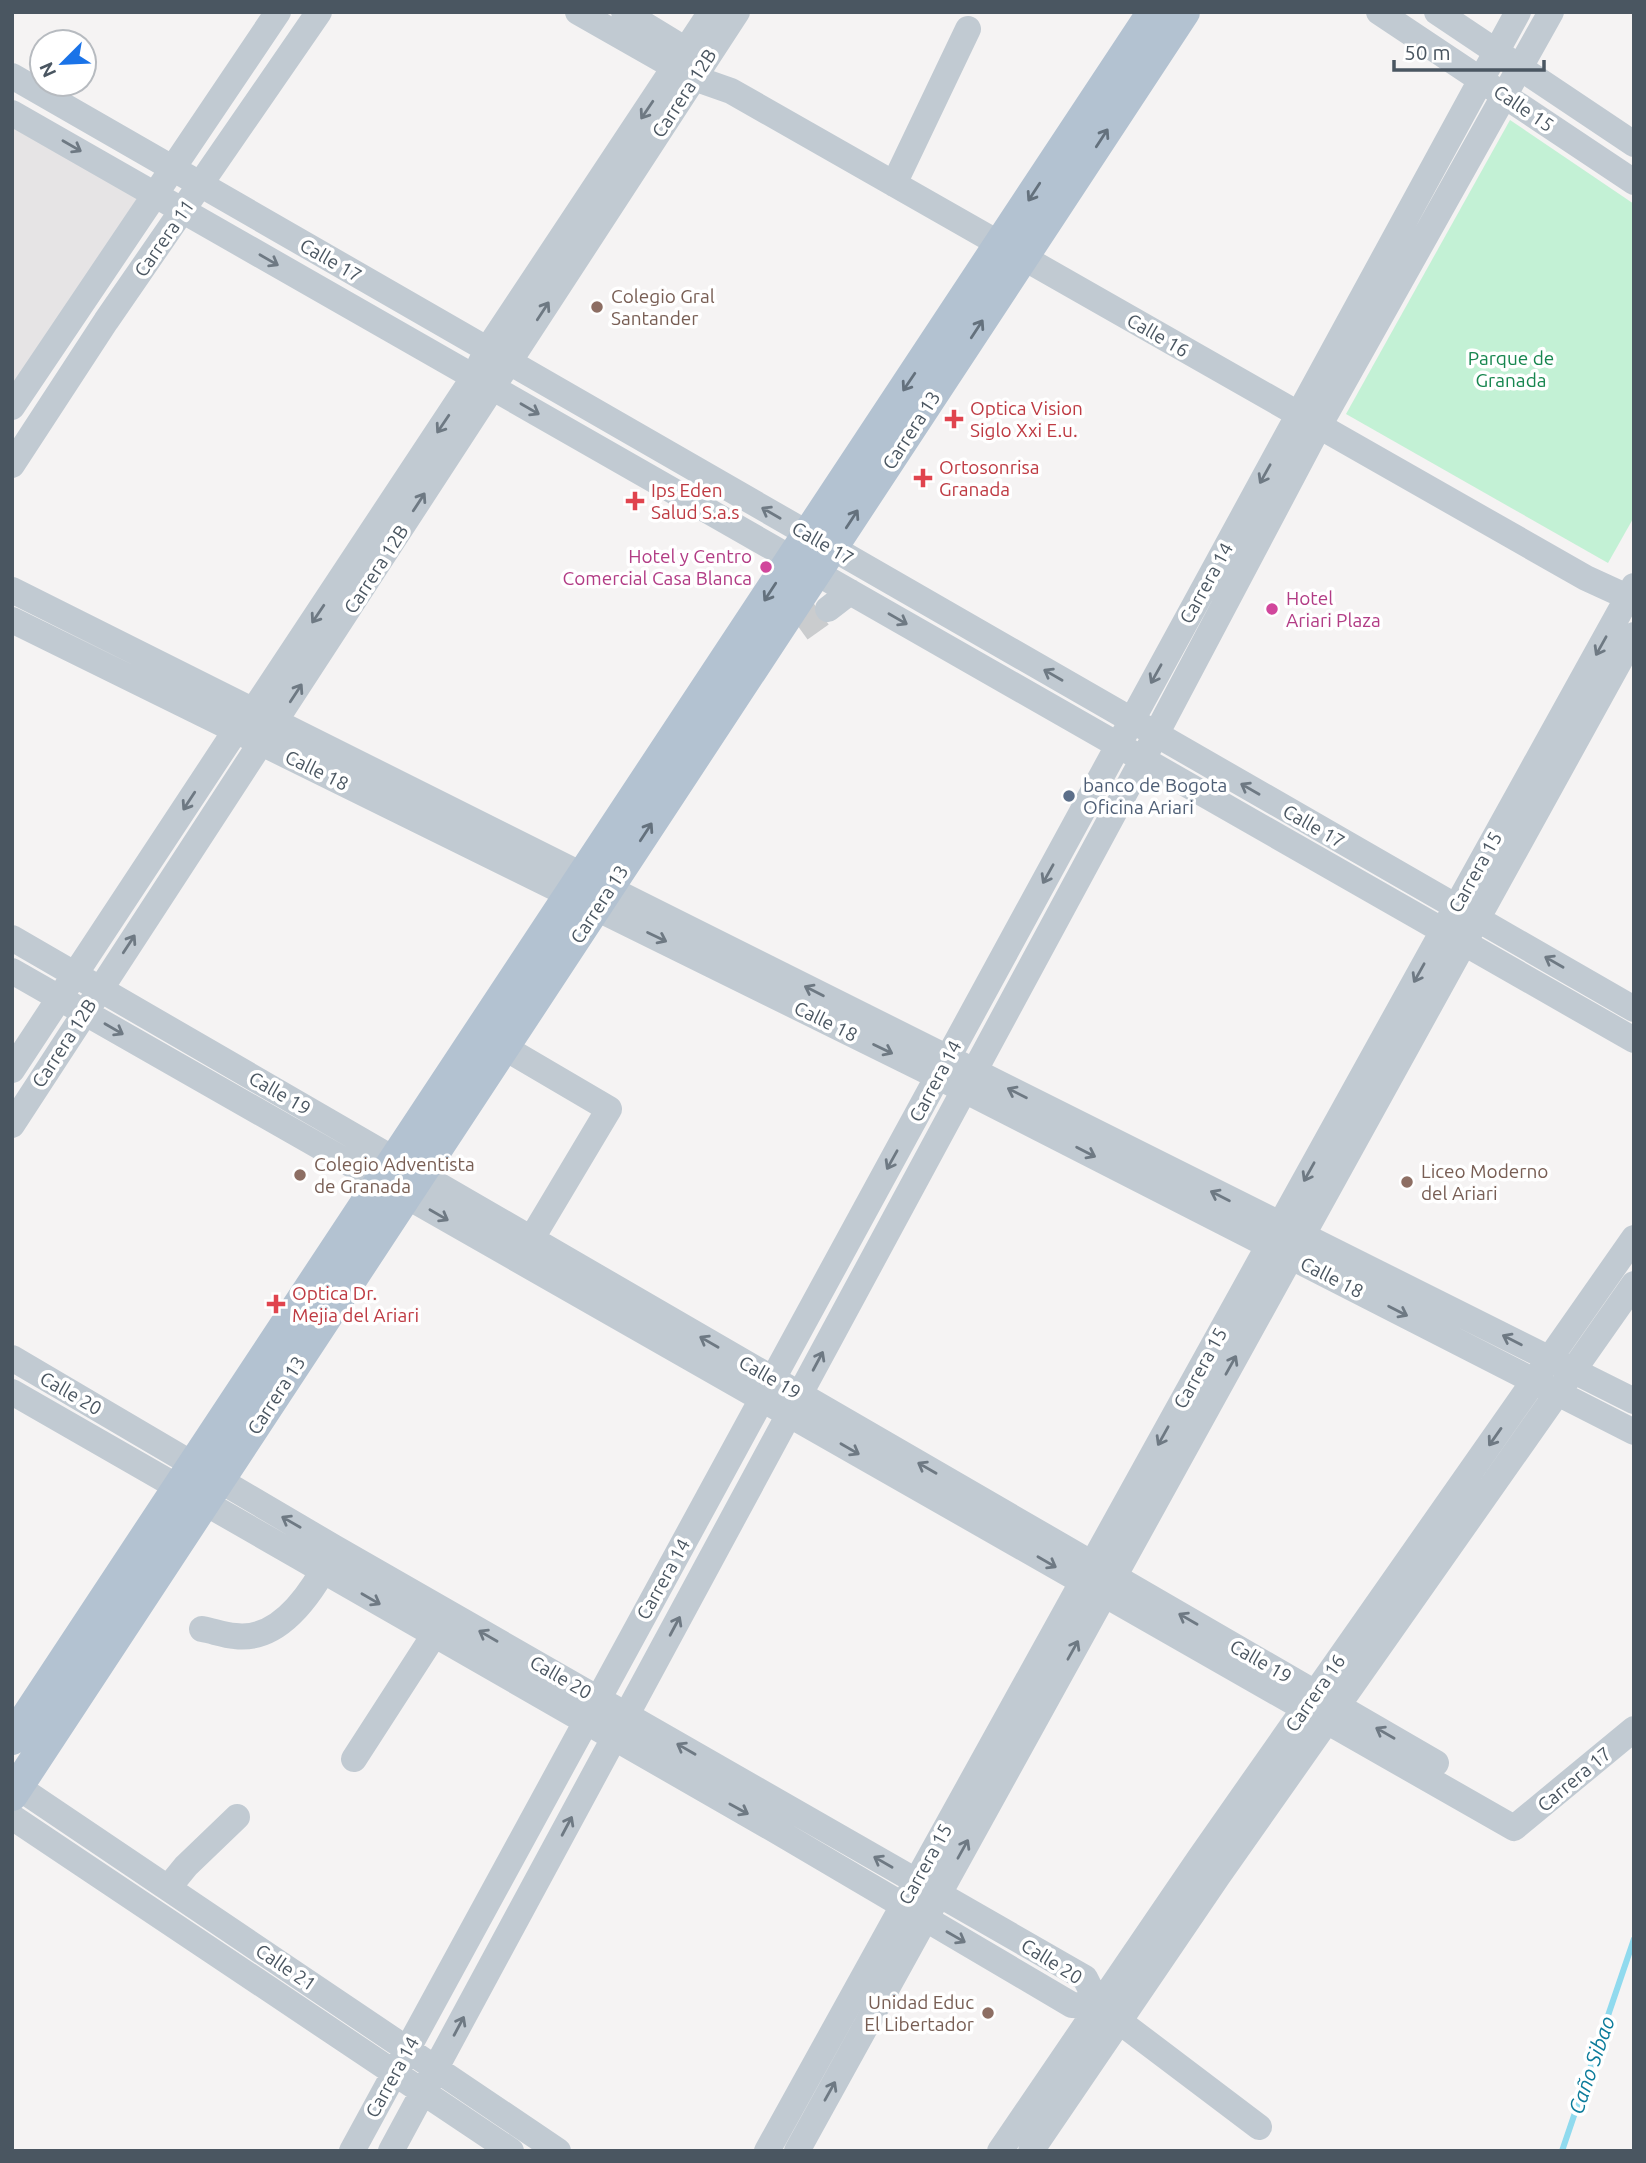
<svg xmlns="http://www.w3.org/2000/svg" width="1646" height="2163" viewBox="0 0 1646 2163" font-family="Ubuntu,sans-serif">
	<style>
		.education { fill: #e6e4e5 }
		.green { fill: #c3f1d5 }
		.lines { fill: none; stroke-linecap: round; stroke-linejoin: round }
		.stream { stroke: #90daee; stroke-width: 6 }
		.minor-tunnel { stroke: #caccce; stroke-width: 26; stroke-dasharray: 26 13; stroke-linecap: butt }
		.minor { stroke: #c1cad2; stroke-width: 26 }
		.major { stroke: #b3c2d1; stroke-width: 32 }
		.oneway { stroke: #6e7983 }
		.oneway2 { stroke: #64717d }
		.education-dot { fill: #8d6e63; stroke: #fff; stroke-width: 2.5 }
		.health-dot { fill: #e0444e; stroke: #fff; stroke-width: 2.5 }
		.hotel-dot { fill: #d1479c; stroke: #fff; stroke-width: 2.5 }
		.service-dot { fill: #5c6f8a; stroke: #fff; stroke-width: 2.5 }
		.labels { text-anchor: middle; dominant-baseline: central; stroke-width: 7; stroke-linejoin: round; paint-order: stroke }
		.street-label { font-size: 19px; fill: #4a5661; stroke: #fff }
		.education-label { font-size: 19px; fill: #785e54; stroke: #fff; text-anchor: start }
		.park-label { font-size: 19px; fill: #17864f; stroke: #fff }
		.health-label { font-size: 19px; fill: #be3a42; stroke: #fff; text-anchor: start }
		.hotel-label { font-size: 19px; fill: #b23c85; stroke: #fff; text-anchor: end }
		.service-label { font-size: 19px; fill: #4e5e75; stroke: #fff; text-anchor: start }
		.water-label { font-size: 21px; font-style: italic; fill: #0c7c9b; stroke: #fff }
	</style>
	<rect width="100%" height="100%" fill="#f5f3f3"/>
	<path class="education" d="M12 125 139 198 12 392Z"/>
	<path class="green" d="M1510 120 1634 204V517L1608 563 1346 414Z"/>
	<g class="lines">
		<path class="stream" d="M1562 2151 1634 1939"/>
		<path class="minor-tunnel" d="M800 629 828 609"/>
		<path class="minor" d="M578 12 694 78 731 91 1586 578 1634 600
			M624 12 701 59
			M1379 12 1634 182
			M1437 12 1634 144
			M12 76 1634 1009
			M12 113 1634 1040
			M894 184 968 29
			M12 407 278 12
			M12 465 106 321 319 12
			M12 590 1634 1401
			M828 609 850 592
			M12 620 937 1076 1634 1432
			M12 938 1436 1763
			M12 971 1514 1828 1634 1729
			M505 1048 609 1109 523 1253
			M12 1070 236 730 253 711 474 377 487 350 711 12
			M12 1125 737 12
			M12 1358 335 1548 1085 1978 1099 2006 1259 2127
			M12 1392 775 1830 1072 2005 1099 2006
			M202 1629C213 1631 224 1635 235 1636 281 1642 313 1591 331 1556
			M354 1759 434 1635
			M12 1783 558 2151
			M12 1817 511 2151
			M168 1888 186 1866 237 1817
			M352 2151 1518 12
			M391 2151 1143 759 1319 426 1551 12
			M767 2151 1634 586
			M797 2151 1634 635
			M1000 2151 1199 1859 1634 1238
			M1031 2151 1218 1876 1634 1284"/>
		<path class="major" d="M12 1739 1153 12
			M12 1795 1184 12"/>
	</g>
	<defs><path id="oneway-shaft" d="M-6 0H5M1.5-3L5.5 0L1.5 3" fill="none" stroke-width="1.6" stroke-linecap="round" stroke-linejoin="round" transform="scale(1.75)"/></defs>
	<g class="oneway">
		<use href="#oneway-shaft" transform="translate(647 110) rotate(124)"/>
		<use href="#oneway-shaft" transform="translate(72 146) rotate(30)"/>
		<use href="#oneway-shaft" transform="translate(269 260) rotate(30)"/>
		<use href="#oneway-shaft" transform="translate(543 311) rotate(-57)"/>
		<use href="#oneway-shaft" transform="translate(530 409) rotate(30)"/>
		<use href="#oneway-shaft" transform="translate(443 424) rotate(124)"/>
		<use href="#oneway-shaft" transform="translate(1265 474) rotate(119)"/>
		<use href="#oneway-shaft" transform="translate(419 502) rotate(-57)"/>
		<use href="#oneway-shaft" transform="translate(771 513) rotate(-150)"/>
		<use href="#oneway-shaft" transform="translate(318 614) rotate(124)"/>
		<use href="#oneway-shaft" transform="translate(898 619) rotate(30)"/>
		<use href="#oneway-shaft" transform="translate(1601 646) rotate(119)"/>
		<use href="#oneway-shaft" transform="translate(1156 674) rotate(119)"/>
		<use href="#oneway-shaft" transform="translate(1053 675) rotate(-150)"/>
		<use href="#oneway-shaft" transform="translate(296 693) rotate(-57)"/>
		<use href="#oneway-shaft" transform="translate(1250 789) rotate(-150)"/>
		<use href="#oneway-shaft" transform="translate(189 801) rotate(123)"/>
		<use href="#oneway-shaft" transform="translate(1048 874) rotate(119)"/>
		<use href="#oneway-shaft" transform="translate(657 937) rotate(26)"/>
		<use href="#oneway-shaft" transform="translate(129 944) rotate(-57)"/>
		<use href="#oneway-shaft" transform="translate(1554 962) rotate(-150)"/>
		<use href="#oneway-shaft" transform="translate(1419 973) rotate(119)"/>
		<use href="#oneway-shaft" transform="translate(814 991) rotate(-153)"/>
		<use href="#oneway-shaft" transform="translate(114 1029) rotate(30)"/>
		<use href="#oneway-shaft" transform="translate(883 1049) rotate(26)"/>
		<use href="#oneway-shaft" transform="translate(1017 1093) rotate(-153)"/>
		<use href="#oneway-shaft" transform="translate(1086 1152) rotate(27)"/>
		<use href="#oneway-shaft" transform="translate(892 1160) rotate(119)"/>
		<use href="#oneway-shaft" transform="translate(1309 1172) rotate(119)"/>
		<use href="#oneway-shaft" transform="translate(1220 1196) rotate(-153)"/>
		<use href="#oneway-shaft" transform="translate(439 1215) rotate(30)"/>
		<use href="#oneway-shaft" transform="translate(1398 1311) rotate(27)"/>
		<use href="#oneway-shaft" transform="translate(1512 1340) rotate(-153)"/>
		<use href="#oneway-shaft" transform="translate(709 1342) rotate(-150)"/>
		<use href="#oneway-shaft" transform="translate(818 1361) rotate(-62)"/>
		<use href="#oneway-shaft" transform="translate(1231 1365) rotate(-61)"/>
		<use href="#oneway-shaft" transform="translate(1163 1436) rotate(119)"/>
		<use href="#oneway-shaft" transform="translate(1495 1437) rotate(125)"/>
		<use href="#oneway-shaft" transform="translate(850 1449) rotate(30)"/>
		<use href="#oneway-shaft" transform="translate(927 1468) rotate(-150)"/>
		<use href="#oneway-shaft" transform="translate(291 1522) rotate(-150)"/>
		<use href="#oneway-shaft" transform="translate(1047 1562) rotate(30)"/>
		<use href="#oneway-shaft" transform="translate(371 1599) rotate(30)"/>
		<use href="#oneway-shaft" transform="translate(1188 1619) rotate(-150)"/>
		<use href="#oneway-shaft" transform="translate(675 1626) rotate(-62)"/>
		<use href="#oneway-shaft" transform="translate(488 1636) rotate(-150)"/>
		<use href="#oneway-shaft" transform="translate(1073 1650) rotate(-61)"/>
		<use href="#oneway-shaft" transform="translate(1385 1733) rotate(-150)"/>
		<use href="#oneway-shaft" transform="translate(686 1749) rotate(-150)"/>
		<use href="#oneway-shaft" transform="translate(739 1809) rotate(29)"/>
		<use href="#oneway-shaft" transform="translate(567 1826) rotate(-62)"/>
		<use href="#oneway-shaft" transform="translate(963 1849) rotate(-61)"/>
		<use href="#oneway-shaft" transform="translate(883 1862) rotate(-150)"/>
		<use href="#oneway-shaft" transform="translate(956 1937) rotate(30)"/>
		<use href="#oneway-shaft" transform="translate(459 2026) rotate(-62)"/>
		<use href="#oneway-shaft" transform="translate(830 2091) rotate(-61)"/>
	</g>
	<g class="oneway2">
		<use href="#oneway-shaft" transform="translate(1102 138) rotate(-57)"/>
		<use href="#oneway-shaft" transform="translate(1034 192) rotate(123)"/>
		<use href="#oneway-shaft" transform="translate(977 329) rotate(-57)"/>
		<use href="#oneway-shaft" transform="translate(909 382) rotate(124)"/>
		<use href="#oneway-shaft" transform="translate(852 519) rotate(-57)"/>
		<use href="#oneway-shaft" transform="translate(770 592) rotate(123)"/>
		<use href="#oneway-shaft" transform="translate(646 832) rotate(-57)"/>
	</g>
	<g class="education-dot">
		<circle cx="597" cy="307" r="7"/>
		<circle cx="300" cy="1175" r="7"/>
		<circle cx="1407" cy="1182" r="7"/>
		<circle cx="988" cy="2013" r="7"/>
	</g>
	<g class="health-dot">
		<path d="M950.5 408.5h7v7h7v7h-7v7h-7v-7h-7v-7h7z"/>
		<path d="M919.5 467.5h7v7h7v7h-7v7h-7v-7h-7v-7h7z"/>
		<path d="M631.5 490.5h7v7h7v7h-7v7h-7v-7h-7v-7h7z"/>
		<path d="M272.5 1293.5h7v7h7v7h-7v7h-7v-7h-7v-7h7z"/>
	</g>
	<g class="hotel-dot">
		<circle cx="766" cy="567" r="7"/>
		<circle cx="1272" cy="609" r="7"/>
	</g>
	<circle class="service-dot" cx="1069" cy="796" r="7"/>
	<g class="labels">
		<g class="street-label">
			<text transform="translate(684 93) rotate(-57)">Carrera 12B</text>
			<text transform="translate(1524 108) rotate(34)">Calle 15</text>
			<text transform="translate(164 238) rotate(-55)">Carrera 11</text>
			<text transform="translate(331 260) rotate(30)">Calle 17</text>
			<text transform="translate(1158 335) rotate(30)">Calle 16</text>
			<text transform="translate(911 430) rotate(-57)">Carrera 13</text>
			<text transform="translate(823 543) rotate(30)">Calle 17</text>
			<text transform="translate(376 569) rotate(-57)">Carrera 12B</text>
			<text transform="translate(1206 583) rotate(-61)">Carrera 14</text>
			<text transform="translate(317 770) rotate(26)">Calle 18</text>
			<text transform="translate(1314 826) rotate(30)">Calle 17</text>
			<text transform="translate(1475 872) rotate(-61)">Carrera 15</text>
			<text transform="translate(599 904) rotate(-57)">Carrera 13</text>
			<text transform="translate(826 1021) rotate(26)">Calle 18</text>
			<text transform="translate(64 1043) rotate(-57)">Carrera 12B</text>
			<text transform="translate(935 1081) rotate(-62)">Carrera 14</text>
			<text transform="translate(280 1093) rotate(30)">Calle 19</text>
			<text transform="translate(1332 1277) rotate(27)">Calle 18</text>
			<text transform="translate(1200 1368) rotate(-61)">Carrera 15</text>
			<text transform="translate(770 1377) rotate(30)">Calle 19</text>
			<text transform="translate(71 1393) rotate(30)">Calle 20</text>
			<text transform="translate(276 1395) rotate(-57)">Carrera 13</text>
			<text transform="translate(663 1579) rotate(-61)">Carrera 14</text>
			<text transform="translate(1261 1661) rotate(30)">Calle 19</text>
			<text transform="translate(561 1677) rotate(30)">Calle 20</text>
			<text transform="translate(1315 1693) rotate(-55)">Carrera 16</text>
			<text transform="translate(1574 1779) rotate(-40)">Carrera 17</text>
			<text transform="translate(925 1864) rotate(-61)">Carrera 15</text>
			<text transform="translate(1052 1961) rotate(32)">Calle 20</text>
			<text transform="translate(286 1967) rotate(34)">Calle 21</text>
			<text transform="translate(392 2077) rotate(-61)">Carrera 14</text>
		</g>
		<g class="education-label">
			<text x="611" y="296">Colegio Gral<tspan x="611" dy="22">Santander</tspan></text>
			<text x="314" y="1164">Colegio Adventista<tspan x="314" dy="22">de Granada</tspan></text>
			<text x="1421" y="1171">Liceo Moderno<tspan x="1421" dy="22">del Ariari</tspan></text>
			<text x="974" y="2002" text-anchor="end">Unidad Educ<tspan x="974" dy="22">El Libertador</tspan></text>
		</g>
		<g class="park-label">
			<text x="1511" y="358">Parque de<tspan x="1511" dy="22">Granada</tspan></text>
		</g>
		<g class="health-label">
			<text x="970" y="408">Optica Vision<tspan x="970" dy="22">Siglo Xxi E.u.</tspan></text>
			<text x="939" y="467">Ortosonrisa<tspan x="939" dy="22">Granada</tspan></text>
			<text x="651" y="490">Ips Eden<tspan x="651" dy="22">Salud S.a.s</tspan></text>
			<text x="292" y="1293">Optica Dr.<tspan x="292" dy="22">Mejia del Ariari</tspan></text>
		</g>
		<g class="hotel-label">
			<text x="752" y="556">Hotel y Centro<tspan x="752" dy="22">Comercial Casa Blanca</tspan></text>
			<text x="1286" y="598" text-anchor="start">Hotel<tspan x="1286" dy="22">Ariari Plaza</tspan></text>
		</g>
		<g class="service-label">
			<text x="1083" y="785">banco de Bogota<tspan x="1083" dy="22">Oficina Ariari</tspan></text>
		</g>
		<g class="water-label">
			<text transform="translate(1591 2065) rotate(-71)">Caño Sibao</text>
		</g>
	</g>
	<rect width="1646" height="2163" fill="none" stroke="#4a5661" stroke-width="28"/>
	<g transform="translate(63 63) rotate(246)"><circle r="33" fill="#ffffff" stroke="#b7bbc0" stroke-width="2"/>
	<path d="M0-5L12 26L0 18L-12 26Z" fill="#1a73e8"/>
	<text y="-10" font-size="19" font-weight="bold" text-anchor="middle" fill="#4a5661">N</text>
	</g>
	<path d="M1394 60v10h150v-10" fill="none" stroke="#4a5661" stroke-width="3.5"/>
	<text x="1404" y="60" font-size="21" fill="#4a5661" stroke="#ffffff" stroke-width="5" paint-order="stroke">50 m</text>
</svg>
